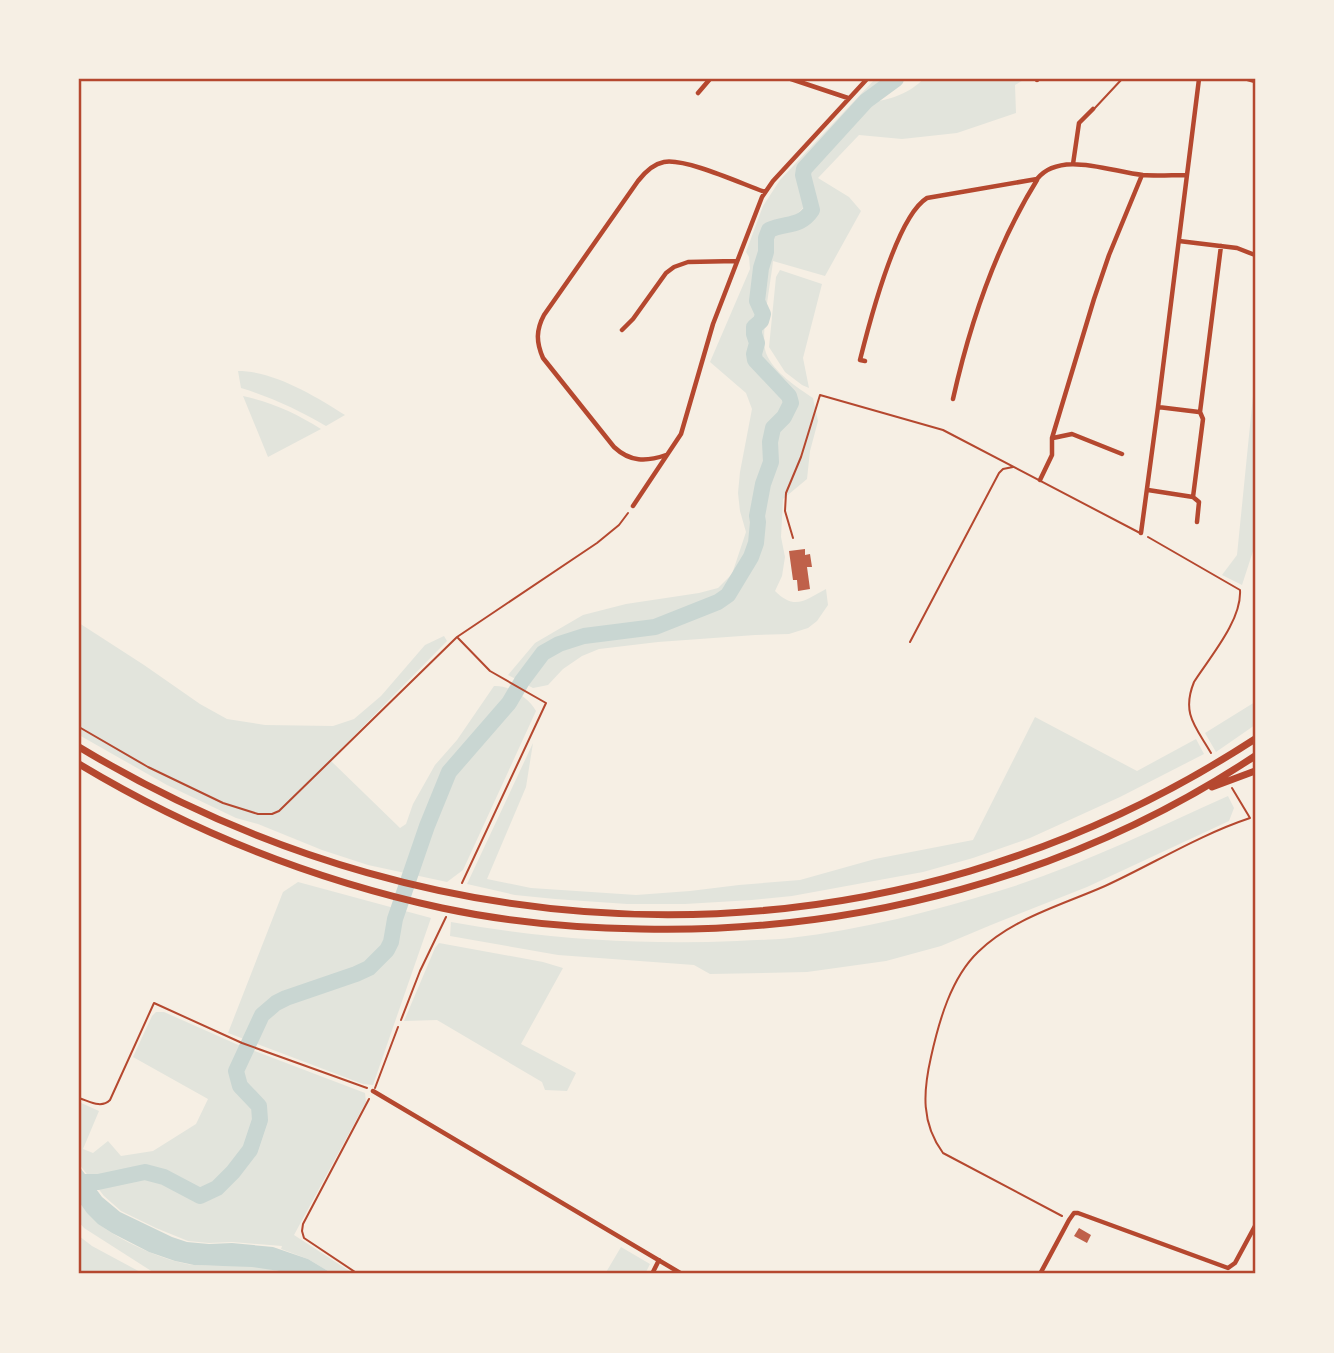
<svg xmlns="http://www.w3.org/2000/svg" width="1334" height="1353" viewBox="0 0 1334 1353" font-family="'Exo 2',sans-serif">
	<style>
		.green { fill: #e2e4dc }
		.water { fill: #c9d6d2 }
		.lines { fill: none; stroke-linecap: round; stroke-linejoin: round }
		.river { stroke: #c9d6d2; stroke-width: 16 }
		.building { fill: #bf614a }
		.path { stroke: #b5482f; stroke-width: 2 }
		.service { stroke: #b5482f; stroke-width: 2 }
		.minor { stroke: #b5482f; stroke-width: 4.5 }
		.trunk { stroke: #b5482f; stroke-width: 7 }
		.neatline { fill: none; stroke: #b5482f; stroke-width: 2.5 }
	</style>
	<rect width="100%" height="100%" fill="#f6efe4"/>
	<path class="green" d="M875 79H892L865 99 804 164 801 172 807 203C796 217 790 221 771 222L770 239C780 223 800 234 812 215 822 200 802 187 811 167L871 102C888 101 912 92 923 79H1025L1015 85 1016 113 957 133 902 139 859 135 818 178 849 197 861 211 825 276 773 261C771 281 760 337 766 353 774 373 797 387 813 398L818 421 810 451 807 479 783 499 781 537 785 557 782 576 775 591C795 611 805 600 826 589L828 605 817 621 808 628 789 634 755 635 658 642 599 649 582 656 563 669 548 685 533 688 508 675 535 643 583 615 626 604 699 593 718 588 732 574 746 532 740 511 738 493 740 472 752 409 746 393 710 362 750 269 749 257 746 252 763 206 780 180Z
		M780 270 822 284 803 358 809 388 802 385 785 372 769 347 776 277Z
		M238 371C274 371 315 396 345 415L326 426C299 410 271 397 241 388Z
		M1255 376V545L1242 585 1222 575 1237 555Z
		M243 396C271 402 296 413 321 429L268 457Z
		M79 623 144 665 200 704 227 719 265 725 333 726 354 719 381 696 425 645 444 636 447 641 330 760 400 828 406 824 413 804 435 765 457 740 494 686C509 685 529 698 536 711L463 870 447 882 368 865 322 850 258 824 236 818 167 785 79 735Z
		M1255 702V725L1216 752 1205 733Z
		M1035 717 1137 771 1196 739 1204 754 1120 797 1030 838 973 858 923 872 792 896 752 900 685 904H627L555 899 515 895 467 884 533 743 526 787 487 879 531 888 636 895 690 891 739 885 800 880 875 859 973 840Z
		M1228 796 1234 808 1229 821 1087 887 991 925 941 946 886 961 807 972 710 974 694 965 558 955 450 936 451 922C545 939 641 945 737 941 754 940 772 940 790 938 862 930 933 911 1002 890 1080 866 1154 829 1228 796Z
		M298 882 431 918 373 1085 363 1084 228 1033 283 892Z
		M439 943 543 962 563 968 521 1044 576 1073 567 1091 545 1090 542 1082 437 1020 404 1021 435 948Z
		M156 1012H164L236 1044 365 1093 366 1102 294 1235 354 1274H333L308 1259 281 1249 282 1246 232 1242 209 1243 188 1241 156 1228 121 1211 104 1196 79 1164V1102L99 1111 83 1149 93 1153 108 1141 121 1156 153 1151 196 1124 208 1099 133 1057 152 1016Z
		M79 1202C84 1209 90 1216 97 1222 117 1240 168 1263 195 1265 225 1267 258 1262 286 1274H156L84 1228 79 1222Z
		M79 1236 92 1246 144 1274H79Z
		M621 1247 650 1264 645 1274H605Z"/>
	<path class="water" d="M79 1166 102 1197 120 1212 172 1237 187 1242 209 1244 232 1243 273 1247 308 1259 333 1274H286L279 1271 252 1267 194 1265 175 1261 149 1252 112 1233 98 1224 87 1213 79 1202Z"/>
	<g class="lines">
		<path class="river" d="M79 1182H98L145 1172 164 1177 200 1196 217 1188 233 1172 250 1150 260 1120 259 1106 240 1086 236 1071 262 1015 276 1003 286 998 356 974 369 968 387 950 391 942 395 919 427 826 449 772 509 703 522 681 543 653 559 644 584 636 655 627 718 602 728 595 751 557 756 543 758 522 757 516 763 484 771 462 770 442 773 428 784 417 791 403 789 396 755 360 754 354 757 343 754 334V327L761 321 763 314 757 301 761 268 766 252V238L769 230C786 222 800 228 812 210L803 175 804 169 866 101 896 79"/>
	</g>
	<path class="building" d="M805 549V555L810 554 812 567H807L810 589 798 591 797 580H793L789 551Z
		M1079 1228 1091 1235 1087 1243 1074 1236Z"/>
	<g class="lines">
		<path class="path" d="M1148 537 1240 590C1242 620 1210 657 1194 682 1181 714 1196 727 1211 753
			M458 638 490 671 546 703 462 883
			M79 727 148 767 223 803 258 814H272L279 811 457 637 597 543 619 525 628 513
			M401 1020 420 971 446 917
			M79 1098C89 1101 101 1109 110 1100L154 1003 242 1043 367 1088
			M1062 1216 943 1153C921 1123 923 1092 931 1057 939 1021 951 978 978 952 1013 918 1062 905 1105 886 1153 864 1199 835 1250 818L1232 788
			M358 1274 304 1238 302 1231 303 1224 369 1099"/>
		<path class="service" d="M1094 109 1122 79
			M793 538 785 511 786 493 801 457 820 395 943 430 1140 533
			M910 642 999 473 1003 469 1013 467
			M375 1088 398 1027"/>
		<path class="minor" d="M791 79 848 98
			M1248 79 1255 81
			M1037 80V79
			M698 93 710 79
			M1073 164 1079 123 1093 109
			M1179 241 1237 248 1255 255
			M622 330 633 319 666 273 674 267 688 262 736 261
			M865 361 860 360C869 324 896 217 927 198L1037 179C1060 150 1111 172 1143 175 1157 176 1172 175 1187 175
			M953 399C970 323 996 246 1037 180
			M1158 407 1199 412
			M1053 438 1072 434 1122 454
			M666 455C646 462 630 462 614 447L543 358C536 342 536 330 544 315L638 181C645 172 653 164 664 162 686 158 742 184 765 192
			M1040 480 1052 455V438L1094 299 1109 255 1142 175
			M1148 490 1193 497 1203 419 1200 412 1221 246
			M1193 497 1199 502 1197 522
			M633 506 681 434 713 324 762 197 773 181 867 79
			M1141 533 1158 407 1199 79
			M373 1091 682 1274
			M652 1274 659 1260
			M1040 1274 1069 1220 1074 1213H1078L1228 1268 1235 1263 1255 1226"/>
		<path class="trunk" d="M79 747C447 969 892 975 1255 739
			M79 764C192 832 314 880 442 908 507 922 574 928 641 929 857 934 1074 876 1255 756
			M1212 787 1255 771"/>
	</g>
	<rect width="1334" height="1353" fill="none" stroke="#f6efe4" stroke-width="161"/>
	<rect x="80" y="80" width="1174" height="1192" class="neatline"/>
</svg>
